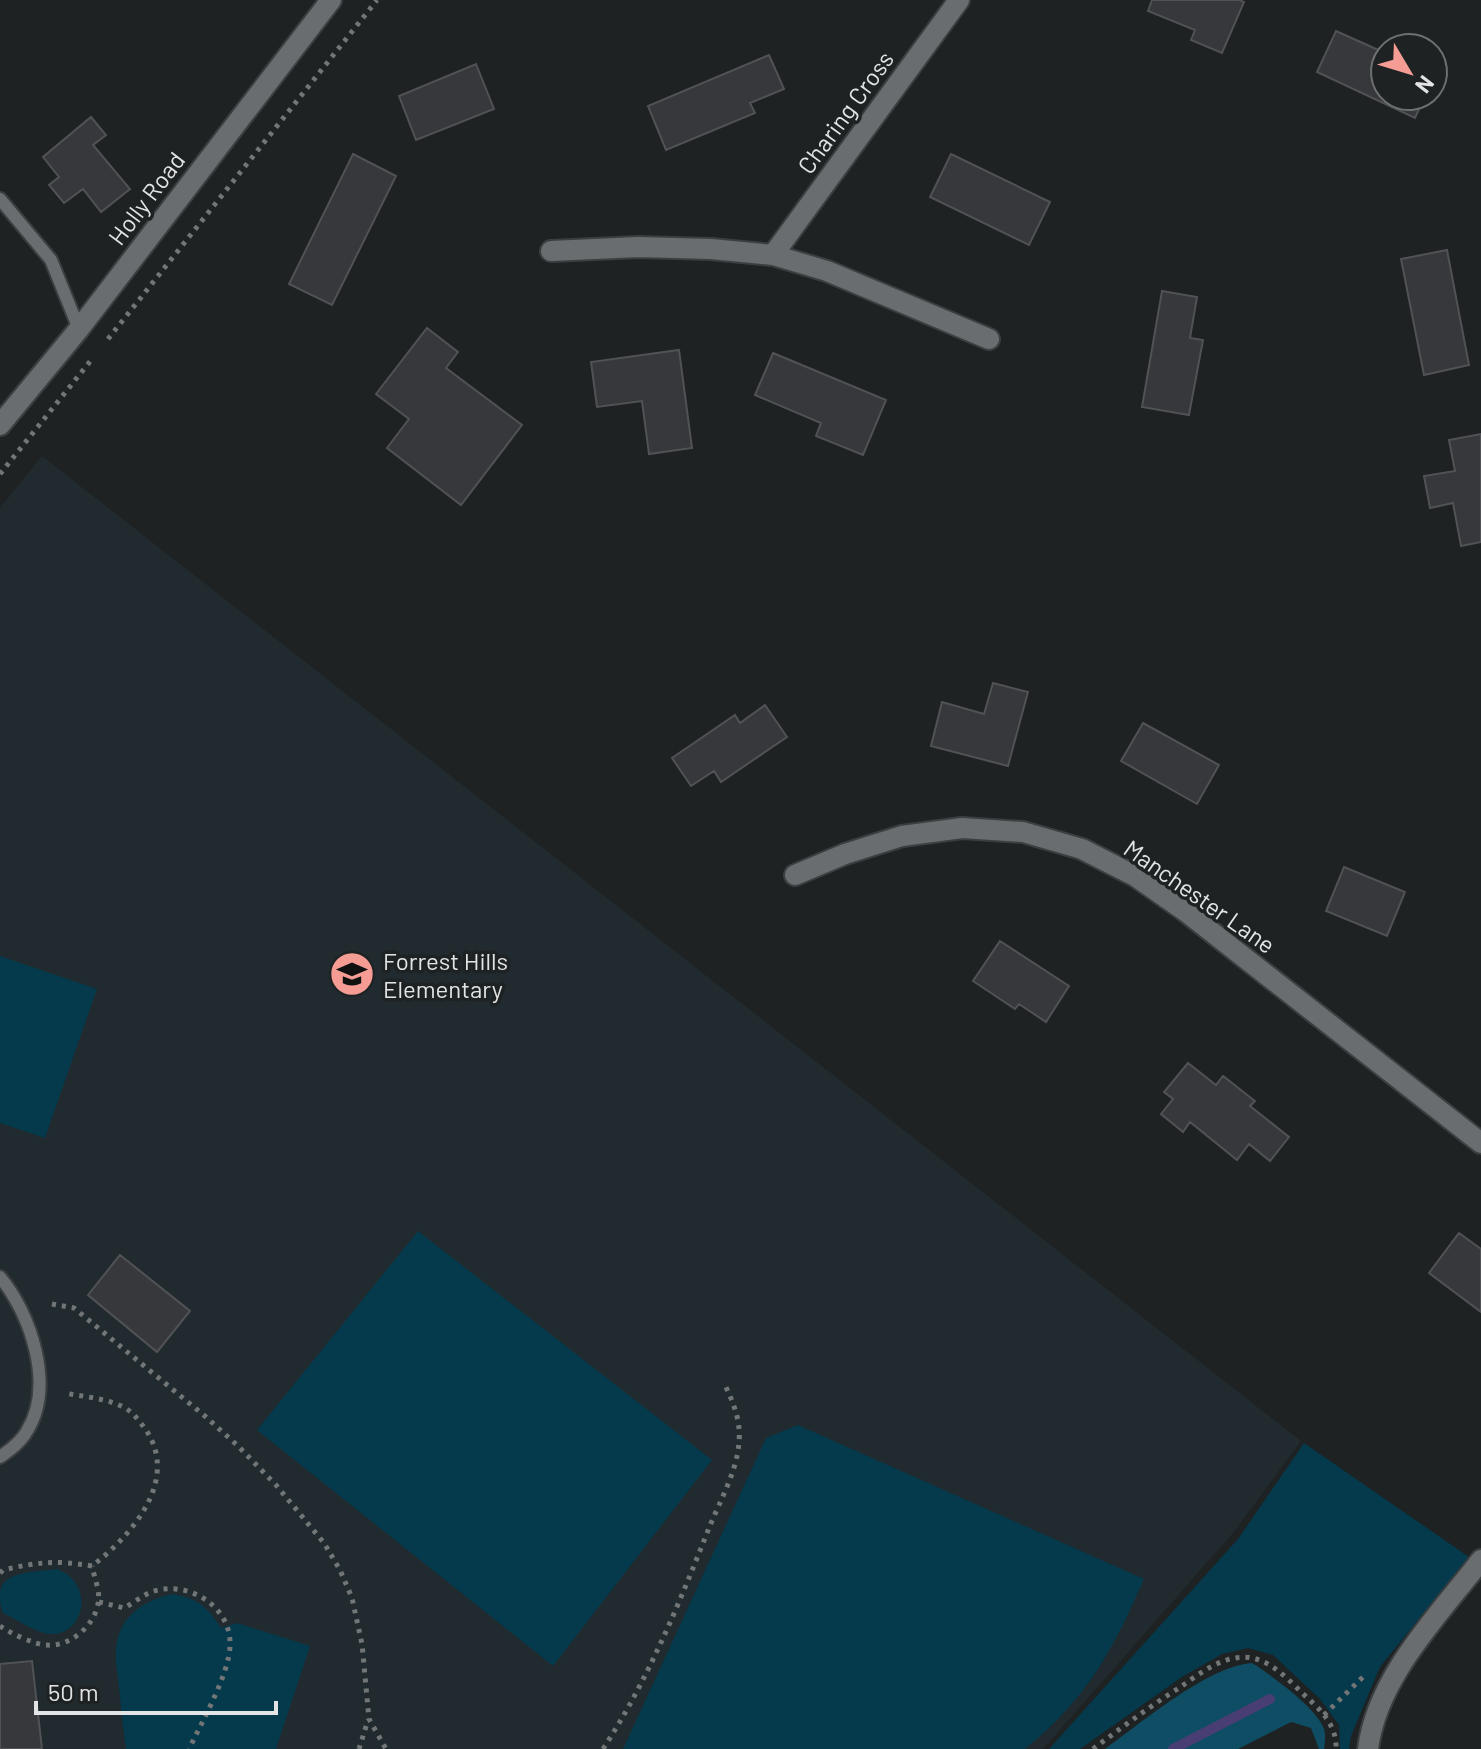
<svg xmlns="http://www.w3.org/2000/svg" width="1481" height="1749" viewBox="0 0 1481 1749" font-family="Barlow,sans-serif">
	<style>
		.built { fill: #212b2f }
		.green { fill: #05394c }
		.forest { fill: #0e4d64 }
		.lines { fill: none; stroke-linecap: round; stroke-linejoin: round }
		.stream { stroke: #483e74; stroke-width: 10 }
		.building { fill: #36383b; stroke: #505255; stroke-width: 2 }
		.lane-casing { stroke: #3c3f41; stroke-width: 16 }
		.street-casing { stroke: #3c3f41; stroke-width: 24 }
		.path { stroke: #737677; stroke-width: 5; stroke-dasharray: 4 6; stroke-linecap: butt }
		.lane { stroke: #696d6f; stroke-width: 12 }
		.street { stroke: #696d6f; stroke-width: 20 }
		.labels { text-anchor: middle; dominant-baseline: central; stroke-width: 7; stroke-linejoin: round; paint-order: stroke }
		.street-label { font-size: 24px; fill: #e2e4e5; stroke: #1e2223 }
		.poi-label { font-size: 24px; fill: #e2e4e5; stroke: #1e2223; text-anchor: start }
	</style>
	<rect width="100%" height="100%" fill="#1e2223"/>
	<path class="built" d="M42 456 1301 1441 1233 1533 1043 1749H0V508Z"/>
	<path class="green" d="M0 956 97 989 45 1138 0 1123Z
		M418 1231 712 1460 553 1666 257 1430Z
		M798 1425 1144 1579C1113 1650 1087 1699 1025 1749H623L766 1438Z
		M1304 1443 1469 1557 1380 1667 1351 1736 1349 1749H1340L1339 1725 1320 1699 1273 1655 1248 1648 1222 1654 1182 1677 1080 1749H1049L1238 1539Z
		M57 1569C97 1584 83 1637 50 1634 36 1633 16 1619 3 1613 0 1606 0 1601 0 1593 1 1570 40 1572 57 1569Z
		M173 1594C198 1599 207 1606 221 1628L237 1623 310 1646 276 1749H126C123 1728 121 1708 119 1687 118 1675 115 1662 116 1650 118 1617 143 1600 173 1594Z"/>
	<path class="forest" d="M1252 1663C1270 1674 1318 1709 1324 1729 1326 1735 1325 1743 1324 1749H1319L1311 1728 1291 1722 1238 1749H1105C1141 1723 1208 1666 1252 1663Z"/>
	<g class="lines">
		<path class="stream" d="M1173 1749 1270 1699"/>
	</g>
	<path class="building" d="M1152 0H1239L1244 2 1222 53 1191 40 1195 30 1148 11Z
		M1336 31 1385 53V96H1425L1415 118 1317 72Z
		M769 55 784 89 750 103 755 113 666 150 648 106Z
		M476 64 494 109 416 140 399 96Z
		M91 117 106 135 93 145 130 189 101 212 83 189 64 203 49 185 59 177 43 157Z
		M353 154 396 176 332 305 289 284Z
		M951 154 1050 202 1029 245 930 197Z
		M1447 250 1469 365 1424 375 1401 259Z
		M1162 291 1197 297 1190 338 1203 340 1189 415 1142 407Z
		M427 328 458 352 446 368 522 425 461 505 387 448 409 419 376 394Z
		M679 350 692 448 649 454 642 401 597 407 591 362Z
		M773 353 886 400 863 455 816 436 821 423 755 395Z
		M1481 434V542L1461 546 1453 503 1430 508 1424 476 1455 471 1449 440Z
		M993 683 1028 692 1008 766 931 746 942 702 984 714Z
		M765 705 787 737 721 782 714 771 691 786 672 758 735 715 740 723Z
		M1143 723 1219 765 1197 804 1121 761Z
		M1344 867 1405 892 1387 936 1326 911Z
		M1000 941 1069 986 1046 1022 1019 1004 1015 1009 973 981Z
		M1188 1063 1216 1085 1223 1076 1255 1101 1250 1106 1289 1137 1270 1161 1249 1144 1237 1160 1190 1122 1183 1132 1161 1114 1173 1099 1164 1092Z
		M1459 1233 1481 1249V1312L1429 1273Z
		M120 1255 190 1311 157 1352 88 1295Z
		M32 1661 42 1749H0V1664Z"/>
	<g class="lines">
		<g class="lane-casing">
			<path id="lane" d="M0 199 51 260 79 329
				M0 1277C31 1314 55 1386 27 1431 21 1442 10 1450 0 1457"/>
		</g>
		<g class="street-casing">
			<path id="street" d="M551 251 638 247 711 249 773 255 827 271 989 339
				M773 255 959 0
				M0 425 79 329 331 0
				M795 875 845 854 902 836 962 828 1023 832 1082 849 1135 876 1185 911 1481 1143
				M1368 1749C1377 1677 1438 1616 1481 1560"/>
		</g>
		<path class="path" d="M108 339 377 0
			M0 474 92 359
			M52 1304 74 1308 206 1417 238 1446 276 1485 324 1543 340 1570 352 1598 362 1644 369 1719 386 1749
			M0 1573 3 1570C38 1562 57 1560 92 1566 131 1536 180 1481 146 1430 140 1422 134 1413 125 1408 107 1398 84 1397 65 1393
			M99 1602 124 1608C133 1603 142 1596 151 1592 187 1579 232 1606 230 1646 229 1674 202 1722 189 1749
			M0 1626C10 1633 35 1645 47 1645 70 1647 94 1626 98 1604 101 1593 94 1577 92 1566
			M1324 1715 1364 1676
			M359 1749 368 1720
			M603 1749C648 1680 679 1604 709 1528 720 1501 737 1471 739 1442 741 1420 733 1402 724 1383
			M1093 1749C1121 1728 1149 1707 1179 1688 1192 1679 1206 1668 1221 1662 1231 1658 1242 1656 1252 1658 1272 1662 1288 1679 1302 1693 1319 1708 1337 1724 1336 1749"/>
		<use href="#lane" class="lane"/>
		<use href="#street" class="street"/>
	</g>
	<defs>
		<g id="school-disc" transform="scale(2.3)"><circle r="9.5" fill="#f59c95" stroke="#1e2223"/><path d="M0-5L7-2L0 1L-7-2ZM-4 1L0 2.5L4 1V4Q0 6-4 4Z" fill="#111"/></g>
	</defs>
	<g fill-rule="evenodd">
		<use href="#school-disc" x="352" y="974"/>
	</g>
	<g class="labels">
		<g class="street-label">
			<text transform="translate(845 112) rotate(-54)">Charing Cross</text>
			<text transform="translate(146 198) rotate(-53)">Holly Road</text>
			<text transform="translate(1200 896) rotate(35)">Manchester Lane</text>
		</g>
		<g class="poi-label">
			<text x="383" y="960">Forrest Hills<tspan x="383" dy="28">Elementary</tspan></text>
		</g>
	</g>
	<g transform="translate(1409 72) rotate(128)"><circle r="38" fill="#1e2223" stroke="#6c7071" stroke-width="2"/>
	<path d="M0-6L14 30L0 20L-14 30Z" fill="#f59c95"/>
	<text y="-12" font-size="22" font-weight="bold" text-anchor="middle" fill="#e2e4e5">N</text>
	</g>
	<path d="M36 1701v12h240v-12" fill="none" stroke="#e2e4e5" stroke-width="4"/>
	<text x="48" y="1701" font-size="24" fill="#e2e4e5" stroke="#1e2223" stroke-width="6" paint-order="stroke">50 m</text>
</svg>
